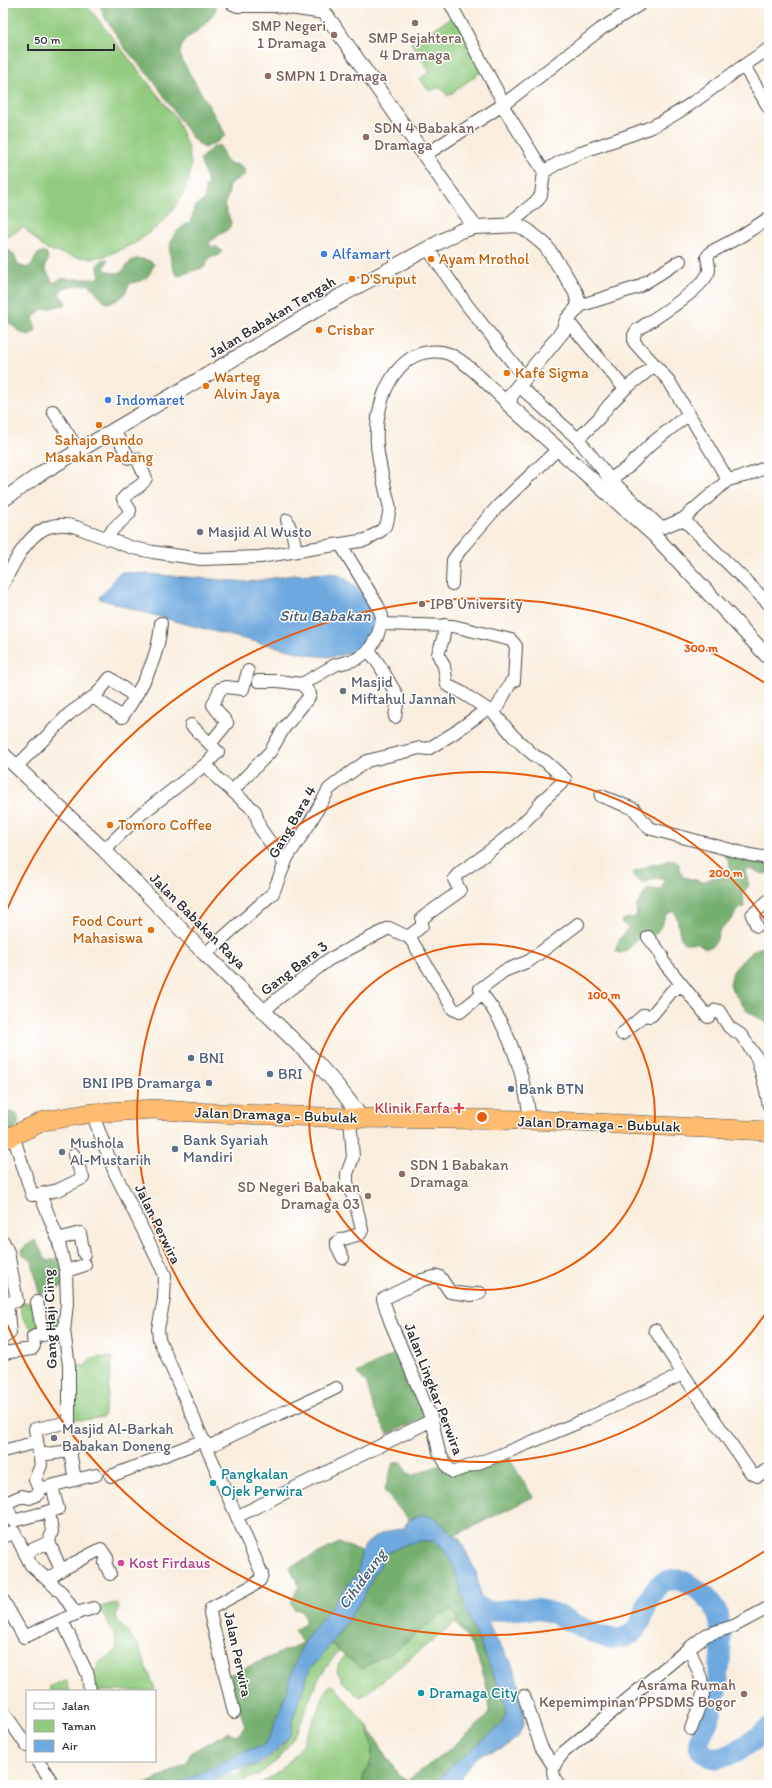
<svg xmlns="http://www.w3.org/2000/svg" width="772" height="1788" viewBox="0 0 772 1788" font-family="Itim,sans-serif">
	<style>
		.green { fill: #92cb7f; stroke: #5e7b55 }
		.forest { fill: #75af6e; stroke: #506d4c }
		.water { fill: #6da8de; stroke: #4c6a84 }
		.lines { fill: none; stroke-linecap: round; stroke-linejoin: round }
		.river { stroke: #6da8de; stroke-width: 21 }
		.minor-casing { stroke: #4a4846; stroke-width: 14 }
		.tertiary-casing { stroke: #4a4846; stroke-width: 16 }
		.trunk-casing { stroke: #4a4846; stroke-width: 20 }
		.minor { stroke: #fff; stroke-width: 12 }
		.tertiary { stroke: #fff; stroke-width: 14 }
		.trunk { stroke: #febc70; stroke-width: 19 }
		.ring { fill: none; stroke: #e8590c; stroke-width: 2 }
		.education-dot { fill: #8d6e63; stroke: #fff; stroke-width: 1.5 }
		.shop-dot { fill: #3f7fe0; stroke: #fff; stroke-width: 1.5 }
		.food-dot { fill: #e8710a; stroke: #fff; stroke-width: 1.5 }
		.worship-dot { fill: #6b7280; stroke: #fff; stroke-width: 1.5 }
		.service-dot { fill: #5c6f8a; stroke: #fff; stroke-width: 1.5 }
		.health-dot { fill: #e0444e; stroke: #fff; stroke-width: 1.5 }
		.culture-dot { fill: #0f9aa8; stroke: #fff; stroke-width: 1.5 }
		.hotel-dot { fill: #d1479c; stroke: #fff; stroke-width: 1.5 }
		.labels { text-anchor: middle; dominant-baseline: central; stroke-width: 3; stroke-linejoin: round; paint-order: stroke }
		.education-label { font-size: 15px; fill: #785e54; stroke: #fff; text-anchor: start }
		.shop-label { font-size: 15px; fill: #366cbe; stroke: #fff; text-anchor: start }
		.food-label { font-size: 15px; fill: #c56008; stroke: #fff; text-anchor: start }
		.street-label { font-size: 15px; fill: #2b2b2b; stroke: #fff }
		.worship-label { font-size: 15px; fill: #5b616d; stroke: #fff; text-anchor: start }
		.service-label { font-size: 15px; fill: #4e5e75; stroke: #fff; text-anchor: start }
		.health-label { font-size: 15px; fill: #be3a42; stroke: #fff; text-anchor: end }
		.culture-label { font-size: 15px; fill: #0d838f; stroke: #fff; text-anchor: start }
		.hotel-label { font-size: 15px; fill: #b23c85; stroke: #fff; text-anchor: start }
		.water-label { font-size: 16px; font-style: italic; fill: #455d73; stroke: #fff }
		.centre { fill: #e8590c; stroke: #fff; stroke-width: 2 }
		.ring-label { font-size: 12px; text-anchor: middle; font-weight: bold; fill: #e8590c; stroke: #fff; stroke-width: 3; stroke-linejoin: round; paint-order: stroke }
	</style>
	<rect width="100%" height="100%" fill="#fff"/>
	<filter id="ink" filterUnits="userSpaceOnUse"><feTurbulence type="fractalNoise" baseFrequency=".025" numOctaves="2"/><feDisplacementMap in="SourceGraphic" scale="8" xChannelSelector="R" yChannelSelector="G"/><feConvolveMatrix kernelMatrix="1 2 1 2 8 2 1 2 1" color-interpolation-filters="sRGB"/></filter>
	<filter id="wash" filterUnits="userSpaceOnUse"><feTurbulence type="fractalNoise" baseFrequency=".012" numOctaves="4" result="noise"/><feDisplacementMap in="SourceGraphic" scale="16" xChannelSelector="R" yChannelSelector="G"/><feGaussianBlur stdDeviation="0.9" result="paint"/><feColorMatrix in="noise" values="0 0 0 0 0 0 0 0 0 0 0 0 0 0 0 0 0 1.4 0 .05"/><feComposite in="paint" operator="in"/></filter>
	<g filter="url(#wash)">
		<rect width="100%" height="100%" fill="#f9eede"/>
		<path class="green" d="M3 3H85L176 118 188 148 191 165 189 179 183 194 172 211 157 227 137 242 106 256 92 258 76 257 59 253 44 248 23 227 7 238 3 233Z
			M454 16 485 69 448 96 440 87 430 91 419 79 430 72 411 43Z
			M37 1302 40 1320 64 1317 62 1330 33 1332 23 1318 20 1303Z
			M100 1357 112 1358 108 1396 103 1417 84 1420 69 1419V1365L86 1366 90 1359Z
			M116 1603 119 1609 116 1614 117 1620 138 1645 155 1689 151 1691H92L91 1675 97 1668 99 1663C103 1659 111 1656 115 1652 123 1642 103 1616 98 1607Z
			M451 1609 459 1619 363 1696 358 1697 343 1682 337 1671 338 1666 345 1654 362 1669 381 1657 393 1652 440 1615Z
			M331 1644 339 1650 318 1679 298 1730 279 1759 258 1775 233 1785H207L262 1763 276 1754 291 1734 293 1718 310 1668 317 1662Z
			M67 1681 70 1691H50V1686Z
			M332 1685 336 1688 368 1727 372 1748 371 1760 362 1778 363 1785H257C301 1764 307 1733 325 1692L328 1687Z"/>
		<path class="forest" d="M97 3H214L216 10C211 16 207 23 201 28 188 40 181 37 180 57L226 135 217 142 204 148 192 138 156 84 124 47 104 16 103 11Z
			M214 146H220L227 163 240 165 244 169 245 175 232 182 228 187 229 193 224 205 231 222 230 228 209 242 211 247H217L222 251 218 256C210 257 207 259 205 267L178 276C169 267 167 244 175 234 179 228 187 224 192 220L194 207 205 200V187L208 183 200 159Z
			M9 250 15 256 18 265 27 268 31 265 38 254 42 252 47 254 48 259 45 268 53 283 61 279H96L100 276 97 265 103 259 108 260 104 269 112 273 122 272C128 264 131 257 142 259 147 260 150 260 154 264 148 279 146 281 130 283 124 296 121 301 106 303L89 284 63 288 59 294 65 301V305C57 305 51 310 42 309L33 318 36 331 29 335 21 333 6 320 3 309V253Z
			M728 844H733L769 861V872L764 874C756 873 751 866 745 872L749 885 743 893 744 907 737 910 733 918 720 929 716 942 710 947 705 948 698 943H684C677 935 680 921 674 911L667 914C662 921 662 927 656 933 651 937 645 934 641 937 633 942 629 952 619 953L615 951 620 939 628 928 621 922 624 919 634 918 637 914 636 906C642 901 642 893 649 888L658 890 662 889 664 880 656 878 645 883H641L634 877V872L647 866 662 863 671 859 679 864V869L683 877 703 882 712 878 726 877 731 870 729 862 724 854Z
			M769 944V1024L747 1011 732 990 730 984 733 971 747 956 752 951Z
			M3 1110 17 1114 19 1123 3 1145Z
			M35 1240 47 1261 62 1257 66 1286 39 1294 32 1261 23 1255 22 1251 24 1247Z
			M398 1352 427 1417 388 1434 374 1410 367 1384 357 1373Z
			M505 1456 509 1458 533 1497 454 1536 435 1517H414L409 1520 384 1491 393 1463 402 1462 407 1473 411 1476 440 1465 450 1473Z
			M419 1541H434L442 1547 454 1567 470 1620 505 1701 507 1711 501 1725 438 1779 434 1785H363C362 1776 368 1770 371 1762 374 1751 370 1738 368 1727L399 1776 407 1780C419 1774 486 1722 489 1712 492 1701 481 1663 475 1653 470 1642 463 1632 455 1622L459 1619 451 1610 440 1615 393 1652 381 1657 362 1669 331 1644 364 1596 374 1574 378 1569 385 1554 404 1545Z
			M339 1543 361 1551 360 1563 357 1574 340 1594 319 1623 312 1630 298 1654 281 1709 270 1736 265 1744 240 1753 177 1785H144L187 1763 190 1753 228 1732 236 1735 240 1733 245 1726 229 1675 302 1643 294 1630 305 1624V1618L302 1611 294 1609 291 1602 299 1586 290 1567Z"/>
		<path class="water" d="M122 572 248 582 293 575 331 573 345 578 369 599 379 622C367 643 361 652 336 656 316 659 293 650 273 646 215 632 156 617 100 599L99 597 111 585 117 575Z
			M421 1515C443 1516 442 1532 459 1538L476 1572 482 1606 494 1636 511 1662 516 1675 522 1702 524 1722 518 1737 505 1747 480 1755 468 1766 456 1785H434L450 1768 501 1725 507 1711 505 1701 470 1620 454 1567 442 1547 434 1541H419L404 1545 385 1554 378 1569 374 1574 364 1596 320 1659 310 1668 293 1718 291 1734 272 1755 255 1765 237 1769 205 1785H177L240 1753 265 1744 270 1736 281 1709 298 1654 312 1630 319 1623 340 1594 357 1574 360 1563 361 1551C371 1536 385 1530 403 1529L409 1520Z"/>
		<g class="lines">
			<path class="river" d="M475 1606C479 1607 484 1611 489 1611 494 1612 499 1610 504 1610 515 1609 535 1608 546 1611 568 1616 603 1646 625 1637 650 1627 641 1592 666 1581 677 1577 689 1583 697 1589 704 1594 711 1601 715 1609 727 1629 718 1688 712 1710 709 1720 703 1730 699 1741 698 1747 700 1750 705 1754 722 1769 755 1738 769 1728"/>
		</g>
	</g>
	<g filter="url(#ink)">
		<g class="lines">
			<g class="minor-casing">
				<path id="minor" d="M450 3 504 104
					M744 66 769 108
					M502 105 544 172
					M425 155 504 104 601 29 642 3
					M507 225 538 200 541 195 544 172C576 149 616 142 651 127 694 107 729 73 769 49
					M428 249 467 305 524 377
					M579 306 638 287 680 261
					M567 320 625 389
					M518 385 578 439 610 479 658 525 664 527 683 519 728 480 748 475 769 466
					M53 411 79 451
					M578 439 599 418 609 405 625 389 655 365
					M610 479 627 468 651 444 689 414
					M728 480 669 381 634 342V335L637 330C652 320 707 287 709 270 709 266 708 261 707 257L711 252 741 236 769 218
					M683 519 769 604
					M287 520 293 536 296 551
					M107 539 113 529 129 514 130 510 123 499C129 490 142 488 146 478L137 459 129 458 114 430
					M3 584C19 554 35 515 76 527L133 548 153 552 201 559 260 557 366 540 382 530 387 523 390 508C385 488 379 466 377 445 375 414 384 376 411 358 421 352 437 349 449 354 468 362 493 390 509 405
					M452 584 453 560 464 545 498 506 558 449
					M445 625 443 639 438 654 444 666 447 685 461 692 487 709
					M369 650 380 666 398 697 395 717
					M258 681H278L302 684 335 665 357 659 369 650 377 637 381 624 382 616 378 606 341 545
					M93 697 122 717C142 688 159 658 161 623
					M210 744 227 723 213 705 220 689 226 687 243 689 248 671
					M206 764 217 778 232 791 270 752 284 728 309 697 310 694 302 684
					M16 767 70 713 96 695 110 678 135 697
					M232 791 255 811 260 828 285 864
					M601 796 634 809 649 828 656 830 750 855 769 858
					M104 850 140 815 206 764 218 752 191 725
					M757 926 752 915 769 900
					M408 937 412 941 453 1009 460 1012 482 994 480 989 504 971 529 961 578 924
					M648 937 662 955V960L707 1016 708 1017 716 1010 719 1011 729 1027 741 1035 757 1058 765 1086 769 1106
					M205 954 273 893 287 858 308 826 329 789 347 775 367 761 420 748 428 749 454 733 487 709 494 713 511 682 514 681 516 646 511 640 453 626 381 624
					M482 994C510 1028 525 1078 530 1120
					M264 1011 276 1000 328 960 389 928 408 937 422 926V918L460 891 454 879 459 873 478 860 517 829 532 814 543 800 564 781 565 779 545 761 535 756 527 749 513 736 494 713
					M622 1034 644 1015 650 1016 652 1015 671 992 681 985
					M92 1113 115 1173 165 1275 164 1299 158 1329 159 1339 262 1574 260 1580 254 1585 215 1606 211 1608 210 1613 234 1712
					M13 1135 32 1195 40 1194 58 1239 66 1272 67 1303 64 1331 69 1365V1422
					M40 1194 58 1190 83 1178 74 1155
					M58 1239 80 1233 84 1254
					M3 1241 8 1252 17 1301 7 1303 10 1333 3 1338
					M343 1258 337 1246V1242L340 1240 360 1234 362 1230 355 1201 347 1183V1174L353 1157 350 1118
					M66 1271 85 1265
					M480 1293 472 1295 450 1292 440 1277 438 1276 422 1280 383 1299 390 1321 432 1420 439 1452 449 1469 453 1472 500 1455 582 1421 683 1374
					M37 1302 43 1335
					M655 1330 683 1374 751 1473 758 1476 769 1468
					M3 1353 32 1349 34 1346 33 1337 35 1336 64 1331
					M207 1448C249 1425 294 1409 336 1388
					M3 1451 37 1442
					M39 1455 70 1451 75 1480
					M111 1476 204 1440
					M52 1486 58 1509 13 1521 6 1503 22 1496 30 1498 38 1494 39 1489C58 1484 77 1479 96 1475
					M39 1489 35 1480 41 1465 35 1429 65 1423
					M238 1516 432 1420
					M3 1537 14 1532 31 1565 62 1593 76 1614
					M25 1553 49 1542
					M61 1570 101 1549 107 1558 105 1563 110 1574
					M47 1580 61 1570 49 1542 52 1531 49 1512
					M3 1600 24 1637 80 1612 94 1608
					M62 1620 88 1675 90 1691
					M689 1648 701 1678 703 1695 691 1729
					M524 1696 541 1747 553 1765
					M3 1711 27 1746
					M38 1761 54 1785
					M559 1785C548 1771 554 1764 564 1752L689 1648 706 1635 734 1626 766 1609"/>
			</g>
			<g class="tertiary-casing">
				<path id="tertiary" d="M233 3 238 5H277L324 12 475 227
					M3 500 43 472 340 296 460 231 475 227 518 225 528 231 545 245 564 273 576 293 579 306 567 320 563 331 511 395 509 405 654 535 769 658
					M3 754 104 850 205 954 317 1063 336 1084 362 1118"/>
			</g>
			<g class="trunk-casing">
				<path id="trunk" d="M3 1140 44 1121 92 1113 154 1109 189 1112 350 1118 530 1120 769 1131"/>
			</g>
			<use href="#minor" class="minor"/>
			<use href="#tertiary" class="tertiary"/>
			<use href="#trunk" class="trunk"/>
		</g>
	</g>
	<g class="ring">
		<circle cx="482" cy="1117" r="173"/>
		<path d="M768 1310A345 345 0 1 1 768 924"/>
		<path d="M768 1549A518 518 0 0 1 3 1315M3 919A518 518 0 0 1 768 685"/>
	</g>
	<g class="education-dot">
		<circle cx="415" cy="23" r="4"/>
		<circle cx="334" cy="35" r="4"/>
		<circle cx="268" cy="76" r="4"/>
		<circle cx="366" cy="137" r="4"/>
		<circle cx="422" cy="604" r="4"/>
		<circle cx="402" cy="1174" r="4"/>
		<circle cx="368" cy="1196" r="4"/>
		<circle cx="744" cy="1694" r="4"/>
	</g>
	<g class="shop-dot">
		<circle cx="324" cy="254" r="4"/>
		<circle cx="108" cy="400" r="4"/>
	</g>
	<g class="food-dot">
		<circle cx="431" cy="259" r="4"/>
		<circle cx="352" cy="279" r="4"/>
		<circle cx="319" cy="330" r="4"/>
		<circle cx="507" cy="373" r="4"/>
		<circle cx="206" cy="386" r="4"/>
		<circle cx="99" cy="425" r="4"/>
		<circle cx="110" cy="825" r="4"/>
		<circle cx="151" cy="930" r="4"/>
	</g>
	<g class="worship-dot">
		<circle cx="200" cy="532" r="4"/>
		<circle cx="343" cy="691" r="4"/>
		<circle cx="62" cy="1152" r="4"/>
		<circle cx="54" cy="1438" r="4"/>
	</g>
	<g class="service-dot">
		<circle cx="191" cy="1058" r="4"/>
		<circle cx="270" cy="1074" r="4"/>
		<circle cx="209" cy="1083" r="4"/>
		<circle cx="511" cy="1089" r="4"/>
		<circle cx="175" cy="1149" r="4"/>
	</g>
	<path class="health-dot" d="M457 1102h4v4h4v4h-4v4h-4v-4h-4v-4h4z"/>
	<g class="culture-dot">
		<circle cx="213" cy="1483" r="4"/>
		<circle cx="421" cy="1693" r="4"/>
	</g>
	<circle class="hotel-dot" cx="121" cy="1563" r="4"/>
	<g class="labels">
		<g class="education-label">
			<text x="326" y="26" text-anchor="end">SMP Negeri<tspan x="326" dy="17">1 Dramaga</tspan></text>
			<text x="415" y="38" text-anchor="middle">SMP Sejahtera<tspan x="415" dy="17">4 Dramaga</tspan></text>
			<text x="276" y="76">SMPN 1 Dramaga</text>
			<text x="374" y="128">SDN 4 Babakan<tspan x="374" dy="17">Dramaga</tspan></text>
			<text x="430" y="604">IPB University</text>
			<text x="410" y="1165">SDN 1 Babakan<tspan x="410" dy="17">Dramaga</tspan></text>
			<text x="360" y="1187" text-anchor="end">SD Negeri Babakan<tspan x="360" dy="17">Dramaga 03</tspan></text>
			<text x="736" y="1685" text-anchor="end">Asrama Rumah<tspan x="736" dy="17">Kepemimpinan PPSDMS Bogor</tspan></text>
		</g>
		<g class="shop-label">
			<text x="332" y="254">Alfamart</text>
			<text x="116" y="400">Indomaret</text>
		</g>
		<g class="food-label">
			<text x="439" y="259">Ayam Mrothol</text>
			<text x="360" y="279">D'Sruput</text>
			<text x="327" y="330">Crisbar</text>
			<text x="515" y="373">Kafe Sigma</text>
			<text x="214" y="377">Warteg<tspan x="214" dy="17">Alvin Jaya</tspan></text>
			<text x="99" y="440" text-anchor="middle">Sahajo Bundo<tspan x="99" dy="17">Masakan Padang</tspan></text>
			<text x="118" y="825">Tomoro Coffee</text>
			<text x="143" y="921" text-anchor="end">Food Court<tspan x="143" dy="17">Mahasiswa</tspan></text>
		</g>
		<g class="street-label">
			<text transform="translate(272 317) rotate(-31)">Jalan Babakan Tengah</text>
			<text transform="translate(292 822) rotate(-60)">Gang Bara 4</text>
			<text transform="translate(198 921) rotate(45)">Jalan Babakan Raya</text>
			<text transform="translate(294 968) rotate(-37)">Gang Bara 3</text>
			<text transform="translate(276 1115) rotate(2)">Jalan Dramaga - Bubulak</text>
			<text transform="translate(599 1124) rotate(2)">Jalan Dramaga - Bubulak</text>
			<text transform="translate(158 1224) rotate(64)">Jalan Perwira</text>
			<text transform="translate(50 1319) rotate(-92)">Gang Haji Ciing</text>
			<text transform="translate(434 1389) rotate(69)">Jalan Lingkar Perwira</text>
			<text transform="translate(238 1654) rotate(78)">Jalan Perwira</text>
		</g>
		<g class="worship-label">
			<text x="208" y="532">Masjid Al Wusto</text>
			<text x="351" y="682">Masjid<tspan x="351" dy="17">Miftahul Jannah</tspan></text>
			<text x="70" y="1143">Mushola<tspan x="70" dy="17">Al-Mustariih</tspan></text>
			<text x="62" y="1429">Masjid Al-Barkah<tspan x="62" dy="17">Babakan Doneng</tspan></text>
		</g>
		<g class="service-label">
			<text x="199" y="1058">BNI</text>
			<text x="278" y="1074">BRI</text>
			<text x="201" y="1083" text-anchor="end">BNI IPB Dramarga</text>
			<text x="519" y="1089">Bank BTN</text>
			<text x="183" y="1140">Bank Syariah<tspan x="183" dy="17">Mandiri</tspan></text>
		</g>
		<g class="health-label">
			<text x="450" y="1108">Klinik Farfa</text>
		</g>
		<g class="culture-label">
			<text x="221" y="1474">Pangkalan<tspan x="221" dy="17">Ojek Perwira</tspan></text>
			<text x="429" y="1693">Dramaga City</text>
		</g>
		<g class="hotel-label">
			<text x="129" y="1563">Kost Firdaus</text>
		</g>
		<g class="water-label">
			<text x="325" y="615">Situ Babakan</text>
			<text transform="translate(362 1579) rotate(-54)">Cihideung</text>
		</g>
	</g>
	<circle cx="482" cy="1117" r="6" class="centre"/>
	<g class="ring-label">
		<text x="701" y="652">300 m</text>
		<text x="726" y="877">200 m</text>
		<text x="604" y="999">100 m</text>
	</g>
	<rect width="772" height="1788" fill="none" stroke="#fff" stroke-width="16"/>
	<rect x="26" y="1690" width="130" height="72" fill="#ffffff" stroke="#aaaaaa"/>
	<rect x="34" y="1703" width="20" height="6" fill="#ffffff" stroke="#aaaaaa"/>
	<text x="62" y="1710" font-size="12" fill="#2b2b2b">Jalan</text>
	<rect x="34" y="1720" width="20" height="12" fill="#92cb7f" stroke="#aaaaaa"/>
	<text x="62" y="1730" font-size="12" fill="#2b2b2b">Taman</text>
	<rect x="34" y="1740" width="20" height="12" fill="#6da8de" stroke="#aaaaaa"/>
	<text x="62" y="1750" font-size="12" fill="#2b2b2b">Air</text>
	<path d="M28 44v6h86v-6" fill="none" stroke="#2b2b2b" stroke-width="2"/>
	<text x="34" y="44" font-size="12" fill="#2b2b2b" stroke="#ffffff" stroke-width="3" paint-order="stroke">50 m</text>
</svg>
